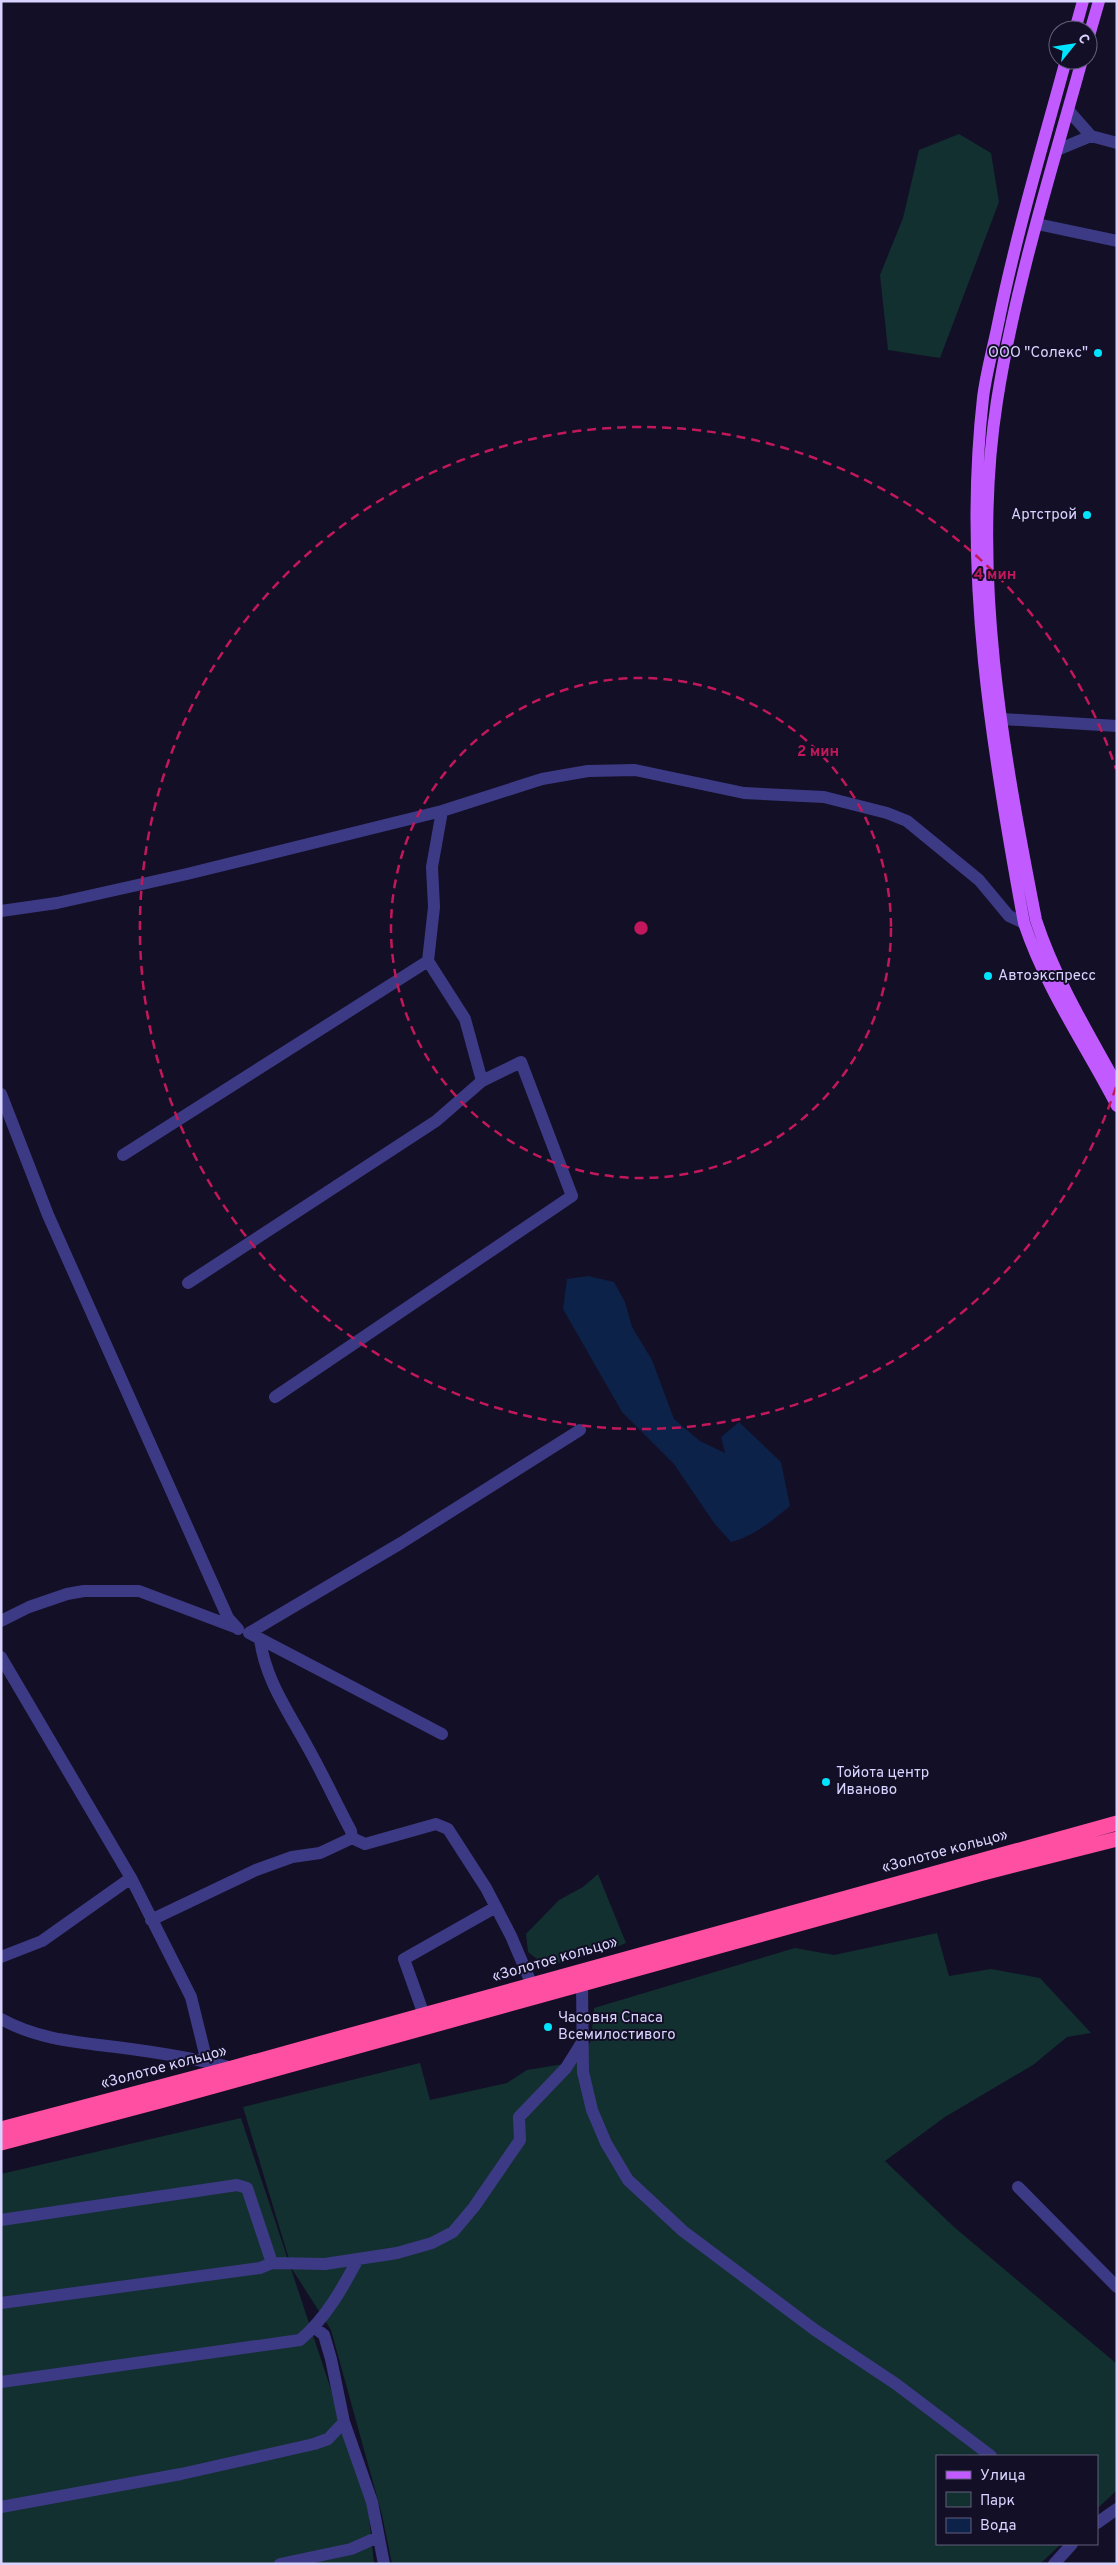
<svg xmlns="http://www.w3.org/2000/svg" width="1118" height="2565" viewBox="0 0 1118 2565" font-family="Overpass,sans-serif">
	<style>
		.green { fill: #12302f }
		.water { fill: #0c2248 }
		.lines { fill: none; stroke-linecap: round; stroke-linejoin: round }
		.street { stroke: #3d3a85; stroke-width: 12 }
		.primary { stroke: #c25bff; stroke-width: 12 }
		.highway { stroke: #ff4fa3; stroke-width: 15 }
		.ring { fill: none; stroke: #c2185b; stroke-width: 2.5; stroke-dasharray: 9 6 }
		.poi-dot { fill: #00e5ff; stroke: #130f26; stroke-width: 2 }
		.labels { text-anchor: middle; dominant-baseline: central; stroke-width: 4; stroke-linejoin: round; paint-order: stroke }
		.poi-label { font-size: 15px; fill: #d9d4ff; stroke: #130f26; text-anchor: start }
		.street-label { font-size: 15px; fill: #d9d4ff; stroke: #130f26 }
		.centre { fill: #c2185b; stroke: #130f26; stroke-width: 2.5 }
		.ring-label { font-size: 15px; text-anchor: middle; font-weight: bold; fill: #c2185b; stroke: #130f26; stroke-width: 4; stroke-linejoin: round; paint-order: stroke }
	</style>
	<rect width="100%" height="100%" fill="#130f26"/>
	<path class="green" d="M959 134 991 153 999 202 940 358 888 350 880 275 903 218 919 150Z
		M598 1874 626 1943 606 1951 546 1966 528 1952 526 1934 559 1900 583 1887Z
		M937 1933 949 1976 991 1969 1040 1978 1091 2033 1067 2037 1033 2065 945 2117 885 2161 954 2227 1117 2364V2490L1097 2509V2456H937V2544H1061L1040 2564H392L382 2515 331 2330 292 2269 243 2107 420 2063 430 2100 507 2083 527 2070 576 2062 591 2041 594 2008 795 1948 834 1955Z
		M241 2118 367 2498 374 2564H1V2174Z"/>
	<path class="water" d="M588 1276 614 1282 625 1302 632 1327 652 1360 674 1419 700 1441 725 1453 721 1437 739 1422 781 1462 790 1506C772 1521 754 1536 731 1542L714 1523 674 1464 622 1412 563 1309 567 1279Z"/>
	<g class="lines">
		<path class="street" d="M1068 110 1091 136
			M1057 150 1091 136 1117 143
			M1037 224 1117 241
			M1002 719 1117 726
			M1 911 57 903 187 874 442 811 542 779 588 771 635 770 744 793 824 797 887 813 907 821 979 880 1009 916 1024 923
			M1 1094 48 1215 228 1618 238 1629
			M123 1155 428 961 434 907 432 867 442 811
			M188 1283 436 1121 482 1081
			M275 1397 572 1196 521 1062 482 1081 465 1019 428 961
			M1 1621 29 1607 67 1594 84 1591H139L237 1628
			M260 1639C265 1679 288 1711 307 1746 323 1774 336 1803 351 1831L352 1838
			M1 1657 131 1878 191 1997 207 2062
			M442 1734 249 1633 401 1543 580 1430
			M151 1920 256 1870 292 1857 320 1853 352 1838 365 1844 436 1824 448 1829 486 1888 511 1936 532 1985
			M1 1957 42 1941 131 1878
			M582 1984 583 2072 592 2110 606 2143 628 2180 683 2231 815 2330 896 2384 991 2456
			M424 2015 404 1959 496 1907
			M1 2019C37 2039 75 2042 116 2047 155 2052 194 2058 233 2068
			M1018 2187 1117 2287
			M1 2220 237 2185 247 2188 272 2263 325 2264 397 2253 432 2243 453 2232 474 2207 520 2140 519 2117 566 2068 581 2044
			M1 2303 260 2268 272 2263
			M315 2328 324 2335 331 2359 344 2422 372 2502 384 2564
			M1 2382 300 2340C326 2318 342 2289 358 2259
			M1 2507 181 2474 314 2444 328 2439 344 2422
			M1097 2523 1117 2509
			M280 2564 351 2549 378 2537
			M1054 2564 1072 2544"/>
		<path class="primary" d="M1075 30 1083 1
			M1088 39 1099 1
			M1066 60C1042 148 1016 235 998 324 993 349 986 373 983 398 963 574 992 750 1024 923 1047 991 1085 1044 1117 1106
			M1082 60C1051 172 1015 286 997 401 970 573 1003 751 1036 920 1055 978 1087 1031 1117 1085"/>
		<path class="highway" d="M1 2129 232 2068 1117 1823
			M1 2143 160 2101 983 1873 1117 1839"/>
	</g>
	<g class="ring">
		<circle cx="641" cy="928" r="250"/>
		<path d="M1116 1087A501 501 0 1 1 1116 769"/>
	</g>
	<g class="poi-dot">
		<circle cx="1098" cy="353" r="5"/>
		<circle cx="1087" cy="515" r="5"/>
		<circle cx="988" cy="976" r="5"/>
		<circle cx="826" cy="1782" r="5"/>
		<circle cx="548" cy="2027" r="5"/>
	</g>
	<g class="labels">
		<g class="poi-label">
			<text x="1088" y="353" text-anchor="end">ООО "Солекс"</text>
			<text x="1077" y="515" text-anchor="end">Артстрой</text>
			<text x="998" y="976">Автоэкспресс</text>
			<text x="836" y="1773">Тойота центр<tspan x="836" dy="17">Иваново</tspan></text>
			<text x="558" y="2018">Часовня Спаса<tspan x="558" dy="17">Всемилостивого</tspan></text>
		</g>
		<g class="street-label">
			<text transform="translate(945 1852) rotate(-15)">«Золотое кольцо»</text>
			<text transform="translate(555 1960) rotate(-16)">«Золотое кольцо»</text>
			<text transform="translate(164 2068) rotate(-15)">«Золотое кольцо»</text>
		</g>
	</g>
	<circle cx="641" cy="928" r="8" class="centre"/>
	<g class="ring-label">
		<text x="995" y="579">4 мин</text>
		<text x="818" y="756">2 мин</text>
	</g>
	<rect width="1118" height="2565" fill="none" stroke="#d9d4ff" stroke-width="5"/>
	<rect x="936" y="2455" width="162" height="90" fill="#130f26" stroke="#625e7d"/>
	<rect x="946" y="2471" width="25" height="8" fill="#c25bff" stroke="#625e7d"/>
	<text x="980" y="2480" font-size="15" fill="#d9d4ff">Улица</text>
	<rect x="946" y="2492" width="25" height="15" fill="#12302f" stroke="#625e7d"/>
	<text x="980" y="2505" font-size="15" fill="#d9d4ff">Парк</text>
	<rect x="946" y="2518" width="25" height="15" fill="#0c2248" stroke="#625e7d"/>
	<text x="980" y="2530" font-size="15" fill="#d9d4ff">Вода</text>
	<g transform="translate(1073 45) rotate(60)"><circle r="24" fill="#130f26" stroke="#625e7d"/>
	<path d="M0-4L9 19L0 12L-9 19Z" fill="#00e5ff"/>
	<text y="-8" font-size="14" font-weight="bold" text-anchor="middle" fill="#d9d4ff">С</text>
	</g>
</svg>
